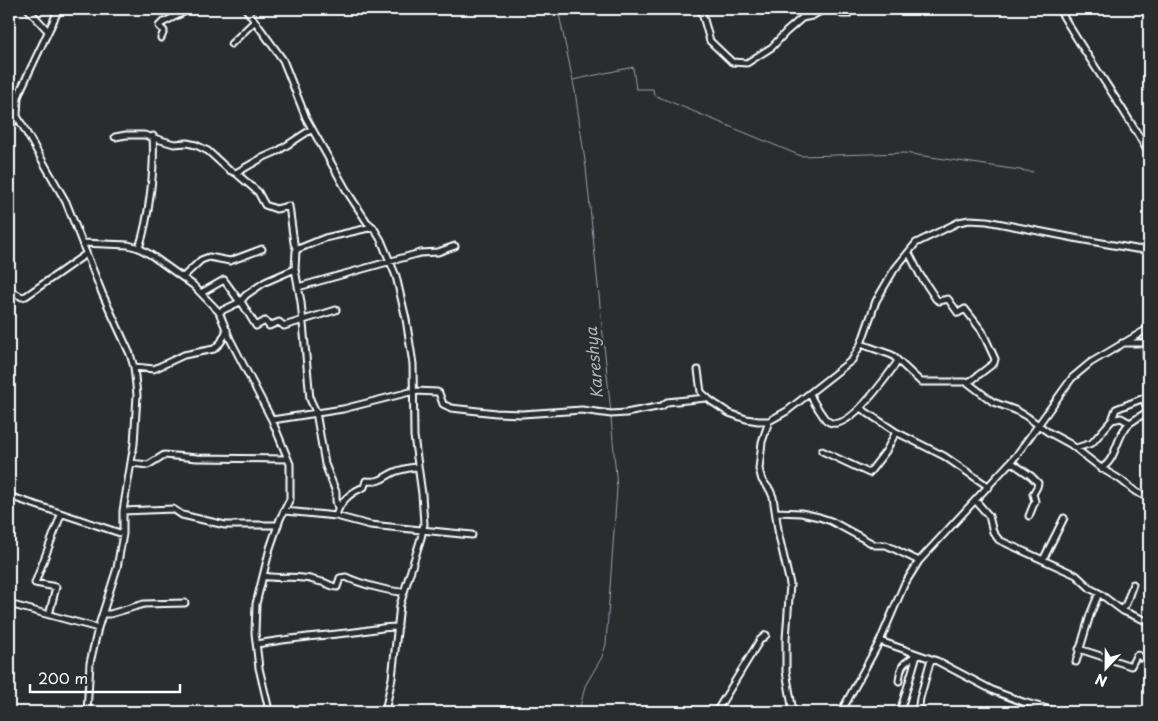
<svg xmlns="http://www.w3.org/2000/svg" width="1158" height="721" viewBox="0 0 1158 721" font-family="'Playpen Sans',sans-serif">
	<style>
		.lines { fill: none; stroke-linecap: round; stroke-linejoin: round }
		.stream { stroke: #94a4a9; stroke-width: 1 }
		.minor-casing { stroke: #fff; stroke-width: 9 }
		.minor { stroke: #2a2d2e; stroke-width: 5 }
		.labels { text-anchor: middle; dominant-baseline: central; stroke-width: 4; stroke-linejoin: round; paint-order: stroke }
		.water-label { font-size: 16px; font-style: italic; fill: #a6b4b8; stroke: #2a2d2e }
	</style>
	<rect width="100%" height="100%" fill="#2a2d2e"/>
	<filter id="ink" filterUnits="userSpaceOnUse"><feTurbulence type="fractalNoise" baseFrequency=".02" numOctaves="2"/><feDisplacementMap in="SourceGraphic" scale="10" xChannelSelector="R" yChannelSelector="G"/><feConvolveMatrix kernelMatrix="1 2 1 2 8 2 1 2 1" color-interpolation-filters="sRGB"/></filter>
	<g filter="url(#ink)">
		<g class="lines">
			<path class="stream" d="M558 9 575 91 586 168 611 413
				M573 80 633 67 636 89H653L654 95 801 156 904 153 1033 172
				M579 712 585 686 602 657 606 644 617 488 611 417"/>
			<g class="minor-casing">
				<path id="minor" d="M28 9 48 31
					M59 9 22 87 18 97 17 116 66 202 102 293 130 354 134 367 137 395 134 444 123 511V534L117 568 98 628 90 663 87 712
					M246 9 283 60 306 118 348 193 367 222 373 227 381 240 396 276 406 319 413 364 414 436 422 494 424 524 421 538 400 605 392 678 385 712
					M701 9 710 41 732 62 747 63 772 47 786 32 802 18 812 16 824 9
					M837 9 842 14H848L850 9
					M1059 9C1087 58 1122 104 1149 154
					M161 38 164 31 159 26 162 23 190 9
					M231 44 255 21
					M9 108 17 113
					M9 129 17 116
					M115 137 126 135H144L174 144 187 143 196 145 208 151 229 170 236 173 262 158 278 151 312 129
					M236 173 258 192 265 205 276 209 289 206 294 243 297 250
					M82 243 128 245 139 248 151 255 193 285 219 312 230 339 272 420 290 464V499L280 519 270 548 256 604 255 633 259 668 268 706 265 712
					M139 248C149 219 155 167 153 136
					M907 254 910 255 920 275 936 299 939 301 948 299 958 313 965 309 982 331 995 359 994 363 972 380 967 382
					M295 269 301 302 310 399 316 412 325 464 336 492V501L338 508
					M183 277 201 260 209 257 230 261 262 249
					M298 287 420 253 438 252 455 246
					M9 290 22 297 26 296 86 254
					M201 293 224 280 240 302 242 303 256 326 265 321 269 326 279 322 284 326 336 310
					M219 312 240 302 246 295 265 282 295 269 296 251 298 249 325 238 373 227
					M1122 343H1149
					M1146 343 1148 397
					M861 344 892 355 921 382H967L993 402 1015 410 1026 416 1048 432 1070 444 1101 468 1121 480 1136 492 1149 498
					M134 367 154 369 184 355 214 349 221 342 227 330
					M698 370 701 392 711 401 729 413 746 419 758 421H769L787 411 852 360 861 344 876 301 894 270 916 243 959 222 969 220 987 221 1079 239 1136 249 1149 250
					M810 393C812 401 815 403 819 410 823 415 825 422 832 423 851 428 888 375 898 361
					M860 408 896 432 944 456 989 487
					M272 420 343 409 414 391 437 392 439 393 443 404 451 408 496 413 522 414 582 410 611 414 626 413 662 406 667 402 706 398
					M1112 420 1121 418 1130 423 1148 411 1143 398
					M769 421 762 442 759 469 762 480 770 490 773 497 779 536 790 584 786 639V671L793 712
					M1076 448 1092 443 1112 420 1116 409 1149 396
					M822 451 869 473 886 451 896 432
					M1011 462 1031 476 1038 483 1037 487 1033 494 1035 501 1029 516
					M131 463 148 465 164 455 197 458 287 459
					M1101 468C1117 461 1116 434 1130 423
					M9 496 123 534
					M976 501 989 516 993 532 999 540 1076 575 1091 589 1099 593 1123 611 1149 622
					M123 511 173 509 182 515 225 525H278
					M285 511 336 516 370 525 472 535
					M776 512 801 513 819 517 831 521 875 545H886L919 561
					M336 516C339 502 351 492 364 487L366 481C383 483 383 476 397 471 404 469 411 467 418 467
					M1043 560 1064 518
					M263 576C277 579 289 576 303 578 309 578 316 581 322 582 328 583 331 587 337 587L340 578 346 577C358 583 390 592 403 592
					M9 604 98 628
					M1122 609 1126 604 1133 584
					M104 614H110L144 604 185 603
					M49 615 56 587 35 583 61 515
					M880 641 937 661 994 691 1023 702 1058 712
					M257 644C289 638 322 636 355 632 369 630 383 627 398 627
					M1079 649 1131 666 1136 656 1138 655 1149 663
					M1076 662 1090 615 1099 593
					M899 681C900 675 900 667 905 663 909 659 912 660 915 654
					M716 712 760 640 766 635
					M841 712 880 641 904 585 919 561 1016 456 1072 378 1090 363 1149 328
					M900 712 916 658 919 655
					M918 712 920 698 931 659"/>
			</g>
			<use href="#minor" class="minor"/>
		</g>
	</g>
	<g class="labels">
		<g class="water-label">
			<text transform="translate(593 363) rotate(-95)">Kareshya</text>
		</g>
	</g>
	<rect width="1158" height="721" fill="none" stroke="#2a2d2e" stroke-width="30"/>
	<rect x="15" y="15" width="1128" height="691" fill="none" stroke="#fff" stroke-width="2" filter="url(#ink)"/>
	<g transform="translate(1106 668) rotate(202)" stroke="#2a2d2e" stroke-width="4" paint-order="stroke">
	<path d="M0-4L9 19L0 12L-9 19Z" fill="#ffffff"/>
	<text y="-8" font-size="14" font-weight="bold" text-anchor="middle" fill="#ffffff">N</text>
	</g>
	<path d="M30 684v8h150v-8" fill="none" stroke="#ffffff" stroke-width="2.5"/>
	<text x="38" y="684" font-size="15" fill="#ffffff" stroke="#2a2d2e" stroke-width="4" paint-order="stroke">200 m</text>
</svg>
